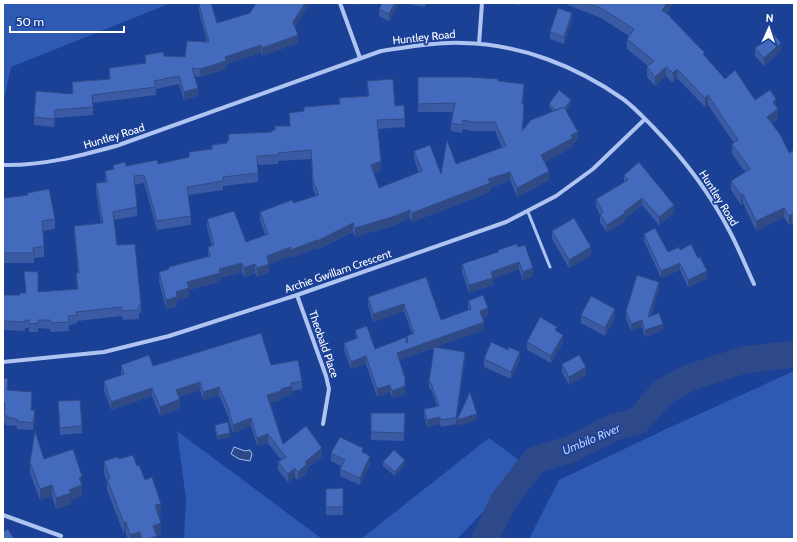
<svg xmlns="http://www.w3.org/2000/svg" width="797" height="542" viewBox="0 0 797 542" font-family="Cabin,sans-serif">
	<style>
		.green { fill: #2f5ab4 }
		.water { fill: #2d498a; stroke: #a2bdf2 }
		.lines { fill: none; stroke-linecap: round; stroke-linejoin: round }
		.river { stroke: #2d498a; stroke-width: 27 }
		.service { stroke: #afc4f0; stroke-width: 3 }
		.minor { stroke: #afc4f0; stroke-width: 4 }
		.wall { fill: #3a5ba3 }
		.shaded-wall { fill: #304a85 }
		.building { fill: #446abe; stroke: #304a85 }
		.labels { text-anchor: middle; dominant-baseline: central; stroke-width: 3.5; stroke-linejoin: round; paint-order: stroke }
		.street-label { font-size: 11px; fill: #fff; stroke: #1b4197 }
		.water-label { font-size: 12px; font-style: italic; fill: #bbcff7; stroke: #1b4197 }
	</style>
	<rect width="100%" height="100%" fill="#1b4197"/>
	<path class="green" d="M3 3H171L11 67 3 103Z
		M792 372H794V539H529L559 480 662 431Z
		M177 431 322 539H184L186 500Z
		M489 438 527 466 457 539H361Z"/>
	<path class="water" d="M234 447 245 451 250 450 252 454 250 461 239 459 231 454Z"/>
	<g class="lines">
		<path class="river" d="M485 539 504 500 535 460 571 449 612 428 638 421 663 392 689 378 744 360 794 354"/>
		<path class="service" d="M528 212 550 267"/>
		<path class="minor" d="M340 3 360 58
			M479 44 482 3
			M3 165C42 166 79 156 116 146L381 51C408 47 435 42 463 43 520 44 576 66 623 99 634 107 644 118 654 128 684 159 710 193 730 232 739 249 746 267 754 284
			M297 295 326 376 329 389 323 424
			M3 362 104 352 169 336 297 295 506 222 556 196 593 169 645 119
			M3 515 61 536"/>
	</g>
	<path class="wall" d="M399 3 389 21 379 16V9Z
		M403 3H426L425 7Z
		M511 3H520V5Z
		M568 3H673L667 13 725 79 755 100 776 106 778 118 772 123 789 153 794 150V226L792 223 789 225 784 217 756 231 743 203 741 205 731 190V181L745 172 732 154V144L734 143 708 105 705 107 677 78 673 83 666 76 655 86 647 77V67L648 66 627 49V39L629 36 601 18 568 5Z
		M199 4 217 23 295 27 298 43 262 56 261 53 226 64V69L200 77 194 76 198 96 184 100 179 84 156 89V95L93 103V115L55 118 54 127 34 125V117L72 94V82L109 79V68L145 63V55L185 57 207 42 199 12Z
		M572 20 564 44 550 39V32Z
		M755 48 781 51 764 66 755 56Z
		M418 77 498 81 524 92 523 104 524 113 523 130 553 111 549 107V104H571L566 110 578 140 573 143V147L545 162 549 180 517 197 510 180 490 188V192L412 222 410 218 392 226 355 237 353 232 317 250V248L291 258V256L269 264V272L257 277 255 273 244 277 242 272 220 278V282L189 290V297L177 300V306L166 309 159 281V272L169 269V267L208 256V247L212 246 207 228V219L246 242 265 235 260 220V212L294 203 316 196 313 189 311 159 278 161V164L258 165V182L223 186V190L188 195 191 216V225L157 230 144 183 135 185 137 207V216L114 220 117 245 141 304V313H139V319L123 320 122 316 77 321V323L69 325V331L51 332 50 329 38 328V332H29V328H25V331L3 330V295H20L26 293 24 271 38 292 77 289 76 273H78L74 234V226L101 223 96 192V183L105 182V171L113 169V165L126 166 158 164 189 157V152L212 149V145L227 143 228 140V134L272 132 275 130 290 126 289 113 304 111V107L339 104V98L368 96 367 81 395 106 405 119V127L377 129 381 170 374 173 379 188 419 173 414 159V151L441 174 456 164 502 148 495 131H472L463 129 462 133 451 131V123L453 112H418Z
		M624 175 674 213 659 225 642 205 625 219V221L607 232 600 222V215L596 207V199L624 182Z
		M3 198 55 219V229L43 231 44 246V257L34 258V263H3Z
		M552 231 591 255 569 268 552 239Z
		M644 234 668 252 680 250 707 278 688 287 680 270 661 278 644 241Z
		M518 247 533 276 523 280 519 269 493 279V285L469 293 462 272V264L498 252V250Z
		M426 277 441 320 468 310V301L488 316 482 318 484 330 435 347 465 358 456 424 441 427 440 424 427 427 424 416V409L437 406 431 389H429V382L434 348 399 360 405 394 392 398 390 392 377 397 366 364 351 369 344 350V343L356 339 355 330 375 349 407 342V336L412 334 404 311 373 322 368 305V297Z
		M659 288 651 316 663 330 645 337 642 327 631 331 626 318V311Z
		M581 315 615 317 605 336 581 323Z
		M557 331 563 342 551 363 527 350V342Z
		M484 359H520L511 379 484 367Z
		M562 364 586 375 569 385 562 372Z
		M121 365 153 366 271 365 302 381V389L292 391V395L281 397V400L270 403 283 444 322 457 307 468V473L298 480 295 477 288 482 278 470V462L281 460 268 443 257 446 251 426 233 433 229 421V418L219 395 203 400 200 390 179 397 180 408 160 416 152 396 111 410 104 390V381L121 375Z
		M3 378 8 387 7 390 32 400 31 410 35 418 33 430 17 429V426L6 425V423H4V410H3Z
		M58 401 82 426V433L60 435Z
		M371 413H405L404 441 371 440Z
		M215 425 230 437 217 440 215 429Z
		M331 453H363L370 464 360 485 340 476V469L341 466 331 461Z
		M44 459 82 487V496L71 500V504L56 509 52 496 40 500 30 473V462Z
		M119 459 137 466 145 480 161 515 158 516 161 534 157 536V539H128L126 534H124L107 490V483L104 473V461Z
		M383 462 405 464 395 476 383 466Z
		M343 488V515H326V489Z"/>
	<path class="shaded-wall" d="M305 3H310L293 30V22Z
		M355 3H364L355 6Z
		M395 3H399L389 21V14Z
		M667 3H673L662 19V10Z
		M572 13V20L564 44V37Z
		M298 35V43L262 56V48Z
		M781 43V51L764 66V58Z
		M261 45V53L226 64V69L200 77V69L225 57Z
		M666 67V76L655 86V77Z
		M677 69V78L673 83V73Z
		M524 84V92L522 113V104Z
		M198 88V96L184 100V92Z
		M708 95V105L705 107V98Z
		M776 99V109L773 102Z
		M571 100V104L560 117V113Z
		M524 104V113L522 139V131Z
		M778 109V118L767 126V117Z
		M578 132V140L573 143V147L541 164V155L571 135Z
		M381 161V170L371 173V165Z
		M549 171V180L517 197V188Z
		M510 172V180L490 188V192L412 222V213L488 179Z
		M743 194V203L741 205V195Z
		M642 198V205L625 219V221L607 232V225L624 212Z
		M674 205V213L659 225V217Z
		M784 208V217L756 231V221Z
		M410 210V218L392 226 355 237V228Z
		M792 214V223L789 225V216Z
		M353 223V232L317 250V241Z
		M317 240V248L291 258V250Z
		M291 247V256L269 264V272L257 277V268L267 256Z
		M591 247V255L569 268V260Z
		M519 262V269L493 279V285L469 293V285L491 272Z
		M242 263V272L220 278V282L189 290V297L177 300V306L166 309V300L187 282 219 269Z
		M680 263V270L661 278V271Z
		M255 264V273L244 277V268Z
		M533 268V276L523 280V272Z
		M707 271V278L688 287V280Z
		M659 282V288L648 323V317Z
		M404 304V311L373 322V314Z
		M488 308V316L480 319V311Z
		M615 309V317L605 336V328Z
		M642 320V327L631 331V324Z
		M484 322V330L397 361V353Z
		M663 324V330L645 337V330Z
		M563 335V342L551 363V356Z
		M465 352V358L456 424V418Z
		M520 352V359L511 379V372Z
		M366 356V364L351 369V362Z
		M586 367V375L569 385V377Z
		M405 378V394L392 398V391Z
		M200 382V390L176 398V390Z
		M390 385V392L377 397V389Z
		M292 386V395L281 397V400L267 404V395L281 389Z
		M219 387V395L203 400V392Z
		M152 388V396L111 410V402Z
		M180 399V408L160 416V407Z
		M35 410V418L33 430V423Z
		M477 414V420L457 427V420Z
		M440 417V424L427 427V420Z
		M251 418V426L233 433V425Z
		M230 433V437L217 440V436Z
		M268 434V443L257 446V438Z
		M322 448V457L307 468V473L298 480V472L305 462Z
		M370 456V464L360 485V478Z
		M405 460V464L395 476V472Z
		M295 468V477L288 482V474Z
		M82 476V496L71 500V504L56 509V498L79 478Z
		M52 485V496L40 500V489Z
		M161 504V515L155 517V505Z
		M126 522V534H124V523Z
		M161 523V534L153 537V526Z
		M140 532V539H130V535Z
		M157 536V539H147Z"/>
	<path class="building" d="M203 3H211L217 23 250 13 256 3H305L293 22 298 35 262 48 261 45 225 57 226 61 200 69 192 68 198 88 184 92 179 76 154 81 156 87 92 95 93 107 55 110 54 119 34 117 36 91 73 94 72 82 110 79 109 68 146 63 145 55 163 52 164 56 185 57 187 41 209 42 199 4Z
		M382 3H395L389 14 379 9Z
		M587 3H667L662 10 671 17V18L705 53 703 54 725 79 735 70 755 100 770 90 776 99 773 102 778 109 767 117 781 136 789 153 794 150V216L792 214 789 216 784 208 756 221 743 194 741 195 731 181 750 169 732 144 738 140 708 95 705 98 677 69 673 73 666 67 655 77 647 67 654 61 627 39 634 29 601 8Z
		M558 8 572 13 564 37 550 32Z
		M773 33 781 43 764 58 755 48Z
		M418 77H468L498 79V81L524 84 522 104H524L522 131 531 120 564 107 578 132 571 135 573 138 541 155 549 171 517 188 510 172 488 179 490 183 412 213 410 210 392 217 355 228 353 223 317 241V240L291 250V247L267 256 269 264 257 268 255 264 244 268 242 263 219 269 220 273 187 282 189 288 176 292 177 297 166 300 159 272 169 269V267L210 256 208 247 214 245 207 219 234 211 246 242 268 234 260 212 292 200 294 203 318 195 317 191 318 190H317L313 181 311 150 278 153V155L257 156 258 173 223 177V181L187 187 191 216 157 221 144 175 134 176 137 207 113 212 117 245 135 244 141 304 139 305V310L123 311 122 307 76 312 77 315 68 316 69 322 51 323 50 320H38V323L29 324V320H25V322L3 321V295H20V293H26L24 271 38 272V292L78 289 76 273H79L74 226 103 223 96 183 107 182 105 171 114 169 113 165 125 162 126 166 157 160 158 164 189 157V152L212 149V145L227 143V141L229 140 228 134 272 132V130H275V126H290L289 113 304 111V107L340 104 339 98 369 96 367 81 393 79 395 106 404 105 405 119 377 120 381 161 371 165 379 188 422 171 414 151 430 145 441 174 447 140 456 164 506 146 495 122H472L463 120 462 125 451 123 455 103 418 104Z
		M559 90 571 100 565 108 564 107 556 110 549 104Z
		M639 162 674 205 659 217 642 198 624 212 625 213 607 225 600 214 603 212 596 199 628 180 624 175Z
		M49 189 55 219 42 221 44 246 33 248 34 253H3V198L28 195 27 193Z
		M574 218 591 247 569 260 552 231Z
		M655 228 668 252 679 247 680 250 691 244 698 258 700 257 707 271 688 280 680 263 661 271 644 234Z
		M517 244 518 247 525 245 533 268 523 272 519 262 491 272 493 278 469 285 462 264 498 252V250Z
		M637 275 659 282 648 317 659 313 663 324 645 330 642 320 631 324 626 311Z
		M426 277 441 320 471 309 468 301 483 295 488 308 480 311 484 322 397 353 405 378V386L392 391 390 385 377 389 366 356 351 362 344 343 358 338 355 330 367 326 375 349 406 337V342L408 343 407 336 414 333 404 304 373 314 368 297Z
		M591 296 615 309 605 328 581 315Z
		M540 317 557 327 555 330 563 335 551 356 527 342Z
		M261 333 271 365 298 360 302 381 291 383 292 386 281 389V391L267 395 283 444 306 426 322 448 305 462 307 464 298 472 295 468 288 474 278 462 286 457 268 434 257 438 251 418 233 425 229 412H230L219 387 203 392 200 382 176 390 180 399 160 407 152 388 111 402 104 381 124 374 121 365 149 355 153 366Z
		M491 342 508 350 509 347 520 352 511 372 484 359Z
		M434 347 465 352 456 418 441 420 440 417 427 420 424 409 439 406 431 383 429 382Z
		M579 355 586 367 569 377 562 364Z
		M3 378 8 379 7 390 32 392 31 410H35L33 423 17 421V419L6 417V415H4L5 403H3Z
		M470 392 477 414 457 420Z
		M80 400 82 426 60 428 58 401Z
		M371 413H405L404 433 371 432Z
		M228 422 230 433 217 436 215 425Z
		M35 431 44 459 73 449 82 476 79 478 82 485 69 490 71 493 56 498 52 485 40 489 30 462Z
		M340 437 363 448 362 452 370 456 360 478 340 469 345 460 331 453Z
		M394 450 405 460 395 472 383 462Z
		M133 455 137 466 139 465 145 480 152 477 161 504 155 505 161 523 153 526 157 536 147 539H142L140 532 130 535 126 522 124 523 107 479 110 478 104 461 117 457 119 459Z
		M343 488V507H326V489Z
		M8 529 14 539H3V532Z"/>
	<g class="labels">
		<g class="street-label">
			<text transform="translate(424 37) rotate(-6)">Huntley Road</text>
			<text transform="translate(114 136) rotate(-17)">Huntley Road</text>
			<text transform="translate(719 198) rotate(58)">Huntley Road</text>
			<text transform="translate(338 271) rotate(-19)">Archie Gwillam Crescent</text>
			<text transform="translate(324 344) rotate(71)">Theobald Place</text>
		</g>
		<g class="water-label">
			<text transform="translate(591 439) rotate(-23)">Umbilo River</text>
		</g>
	</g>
	<rect width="797" height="542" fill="none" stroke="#ffffff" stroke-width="8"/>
	<g transform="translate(769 28) rotate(3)" stroke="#1b4197" stroke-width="3" paint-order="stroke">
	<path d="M0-3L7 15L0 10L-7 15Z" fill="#ffffff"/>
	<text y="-6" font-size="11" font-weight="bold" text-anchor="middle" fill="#ffffff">N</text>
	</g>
	<path d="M10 26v6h114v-6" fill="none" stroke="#ffffff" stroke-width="2"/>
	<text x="16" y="26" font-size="12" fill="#ffffff" stroke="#1b4197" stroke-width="3" paint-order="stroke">50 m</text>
</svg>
